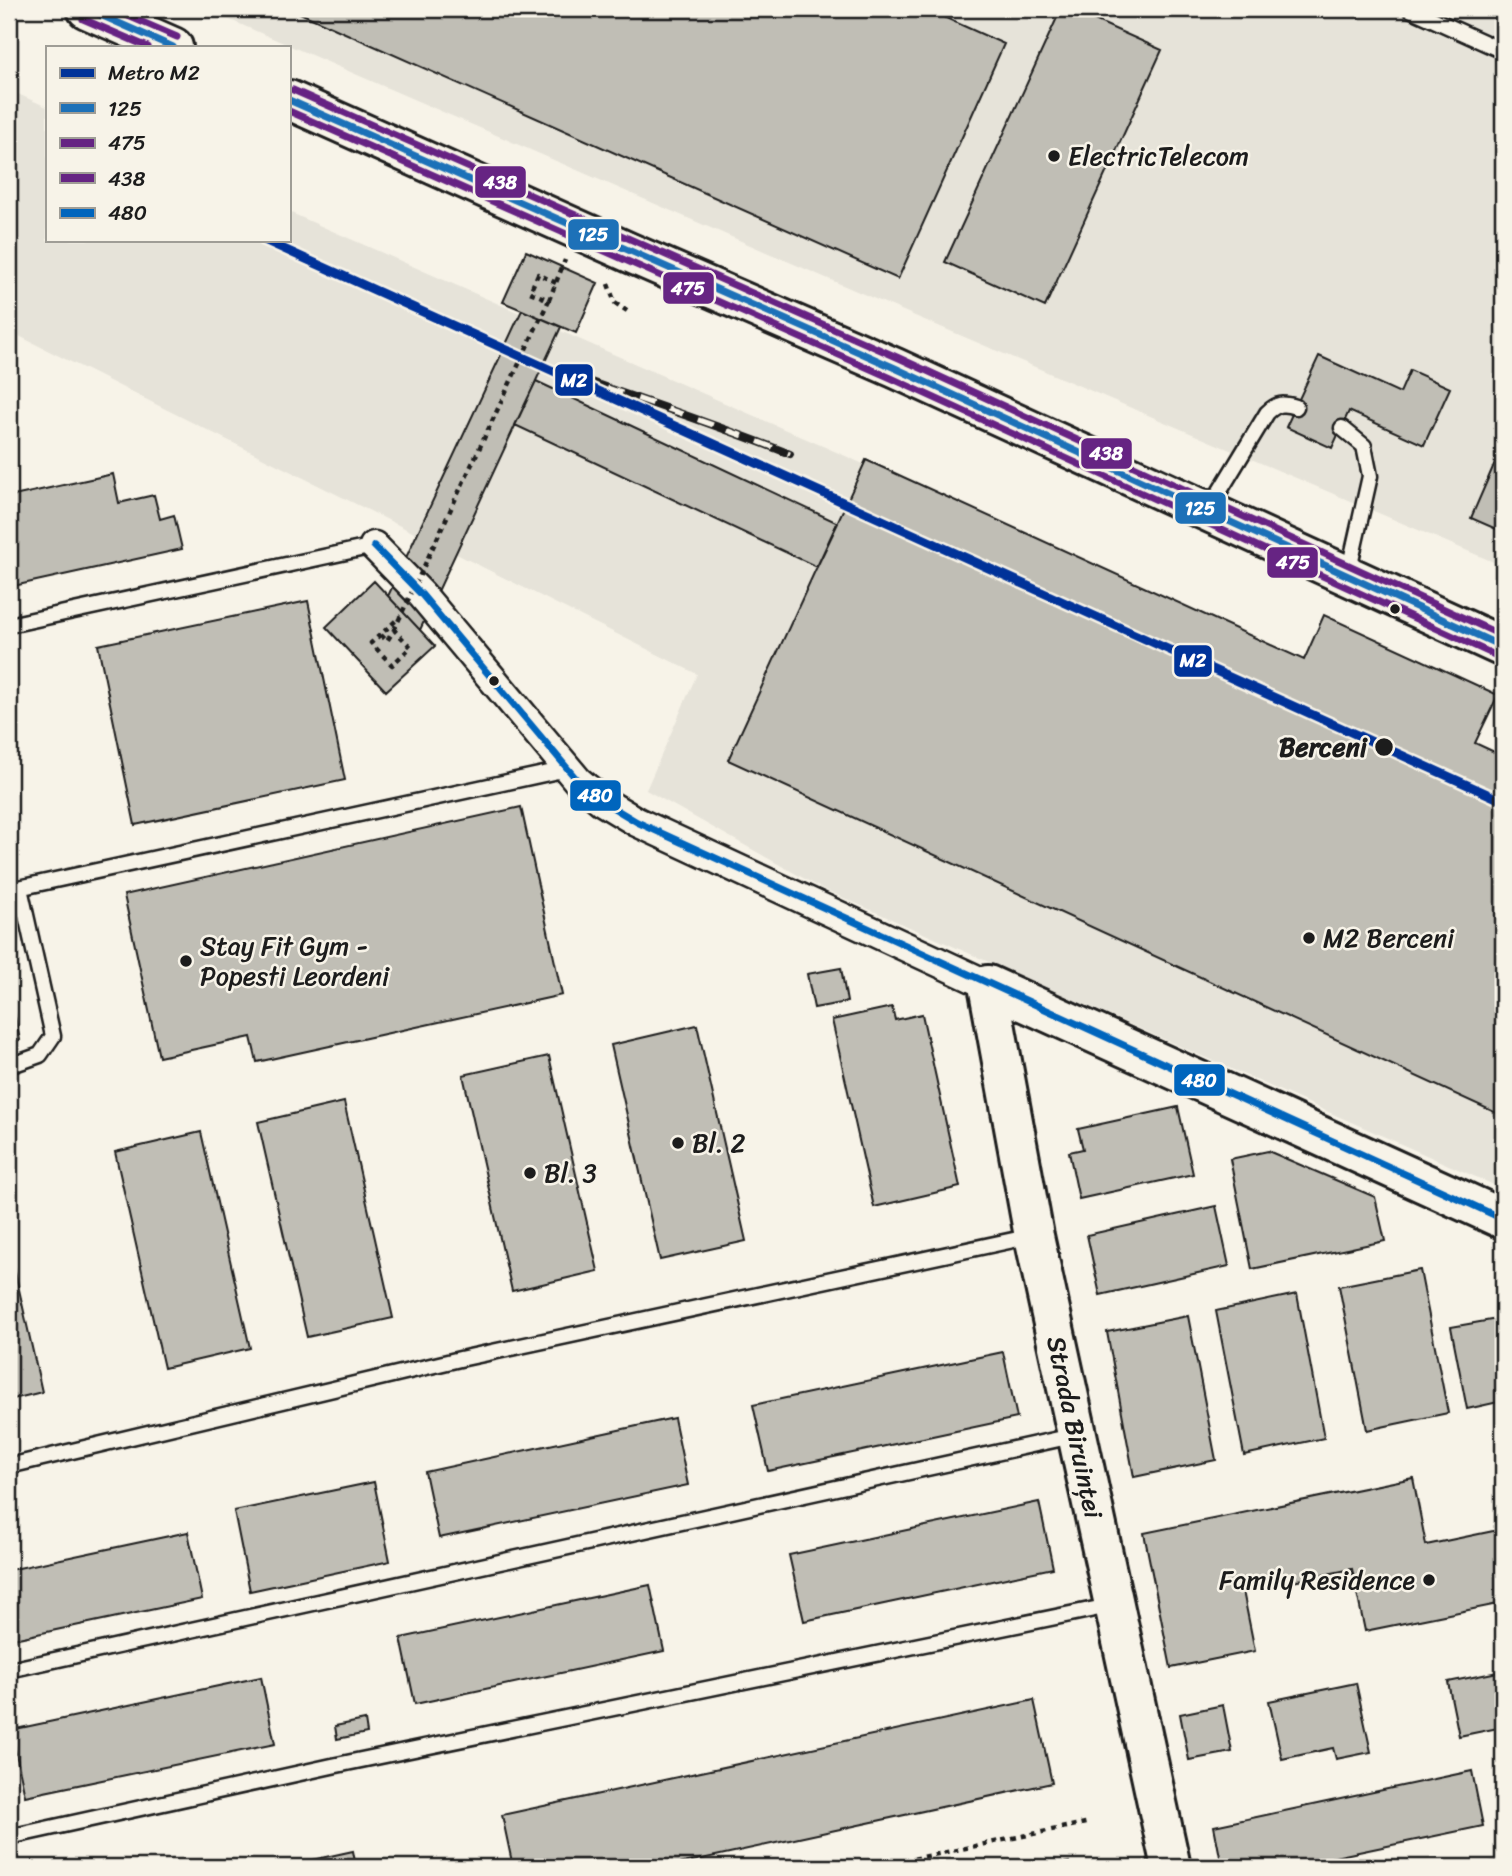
<svg xmlns="http://www.w3.org/2000/svg" width="1512" height="1876" viewBox="0 0 1512 1876" font-family="Sriracha,sans-serif">
	<style>
		.built { fill: #e6e3d9 }
		.building { fill: #c0beb5; stroke: #1c1c1c; stroke-width: 2 }
		.lines { fill: none; stroke-linecap: round; stroke-linejoin: round }
		.lane-casing { stroke: #1c1c1c; stroke-width: 19 }
		.street-casing { stroke: #1c1c1c; stroke-width: 33 }
		.secondary-casing { stroke: #1c1c1c; stroke-width: 44 }
		.path { stroke: #1c1c1c; stroke-width: 4.5; stroke-dasharray: 5 5; stroke-linecap: butt }
		.lane { stroke: #f7f3e8; stroke-width: 14 }
		.street { stroke: #f7f3e8; stroke-width: 28 }
		.secondary { stroke: #f7f3e8; stroke-width: 38 }
		.rail-casing { stroke: #1c1c1c; stroke-width: 8 }
		.rail { stroke: #f7f3e8; stroke-width: 5; stroke-dasharray: 16; stroke-linecap: butt }
		.path-bridge { stroke: #1c1c1c; stroke-width: 4.5; stroke-dasharray: 5 5; stroke-linecap: butt }
		.bus-1-casing { stroke: #f7f3e8; stroke-width: 12 }
		.bus-2-casing { stroke: #f7f3e8; stroke-width: 12 }
		.bus-3-casing { stroke: #f7f3e8; stroke-width: 12 }
		.bus-4-casing { stroke: #f7f3e8; stroke-width: 12 }
		.bus-1 { stroke: #1d71b8; stroke-width: 7 }
		.bus-2 { stroke: #662483; stroke-width: 7 }
		.bus-3 { stroke: #662483; stroke-width: 7 }
		.bus-4 { stroke: #0065bd; stroke-width: 7 }
		.metro-1-casing { stroke: #f7f3e8; stroke-width: 14 }
		.metro-1 { stroke: #039; stroke-width: 9 }
		.poi-dot { fill: #1c1c1c; stroke: #f7f3e8; stroke-width: 2.5 }
		.labels { text-anchor: middle; dominant-baseline: central; stroke-width: 5; stroke-linejoin: round; paint-order: stroke }
		.poi-label { font-size: 26px; fill: #1c1c1c; stroke: #f7f3e8; text-anchor: start }
		.stop-label { font-size: 26px; font-weight: bold; fill: #1c1c1c; stroke: #f7f3e8; text-anchor: end }
		.street-label { font-size: 26px; fill: #1c1c1c; stroke: #f7f3e8 }
		.line-badge { stroke: #f7f3e8; stroke-width: 2.5 }
		.badge-label { font-size: 19px; text-anchor: middle; font-weight: bold; fill: #fff }
	</style>
	<rect width="100%" height="100%" fill="#f7f3e8"/>
	<filter id="ink" filterUnits="userSpaceOnUse"><feTurbulence type="fractalNoise" baseFrequency=".0143" numOctaves="2"/><feDisplacementMap in="SourceGraphic" scale="14" xChannelSelector="R" yChannelSelector="G"/><feConvolveMatrix kernelMatrix="1 2 1 2 8 2 1 2 1" color-interpolation-filters="sRGB"/></filter>
	<g filter="url(#ink)">
		<path class="built" d="M205 9H1503V566L861 293Z
			M9 90 47 107V240H289V212L850 458 1503 756V1189L821 888 646 790 697 674 9 331Z"/>
		<path class="building" d="M291 9H926L1004 44 898 279Z
			M1061 9H1070L1162 50 1045 307 945 262Z
			M526 251 598 283 576 333 503 302Z
			M522 310 561 327 420 630 388 596Z
			M1319 356 1400 393 1410 370 1450 388 1424 445 1349 411 1332 448 1286 427Z
			M536 381 838 523 817 567 515 425Z
			M1503 444V532L1471 518Z
			M866 460 1304 660 1324 615 1498 695 1475 743 1503 756V1116L728 760Z
			M113 474 119 503 154 495 160 519 174 515 182 549 9 587V497Z
			M374 581 435 646 386 691 326 627Z
			M308 601 345 780 135 825 98 645Z
			M521 807 562 995 257 1062 251 1037 159 1057 124 895Z
			M841 968 847 1002 814 1008 807 974Z
			M9 988 20 1040 9 1042Z
			M892 1007 895 1020 922 1014 960 1187 874 1207 832 1020Z
			M697 1025 746 1241 660 1260 611 1045Z
			M549 1056 598 1271 512 1291 463 1075Z
			M344 1102 393 1318 307 1337 258 1122Z
			M1178 1107 1193 1174 1079 1199 1069 1152 1083 1149 1078 1129Z
			M201 1132 250 1348 164 1368 115 1152Z
			M1268 1151 1375 1197 1385 1241 1252 1269 1230 1159Z
			M1216 1206 1229 1266 1100 1295 1087 1235Z
			M9 1245 42 1392 9 1400Z
			M1420 1270 1448 1413 1367 1430 1339 1286Z
			M1297 1294 1324 1438 1244 1455 1216 1311Z
			M1188 1316 1216 1460 1134 1477 1107 1332Z
			M1503 1318V1401L1467 1409 1451 1327Z
			M1003 1352 1017 1418 768 1471 753 1405Z
			M674 1418 688 1485 439 1538 425 1472Z
			M1503 1460V1496L1496 1462Z
			M1413 1478 1426 1545 1503 1529V1603L1365 1631 1352 1569 1243 1591 1255 1651 1171 1668 1144 1533Z
			M374 1482 390 1561 250 1591 234 1511Z
			M1039 1502 1053 1568 804 1621 789 1555Z
			M188 1532 202 1599 9 1640V1570Z
			M650 1585 664 1651 415 1704 401 1638Z
			M1503 1671V1727L1459 1736 1448 1682Z
			M261 1677 275 1744 25 1796 11 1730Z
			M1356 1683 1371 1752 1336 1759 1333 1748 1282 1759 1269 1701Z
			M1034 1700 1052 1783 665 1867H513L502 1815Z
			M1223 1705 1232 1752 1189 1760 1180 1714Z
			M365 1720 367 1733 337 1739 335 1726Z
			M1472 1771 1483 1826 1287 1867H1222L1214 1826Z
			M353 1851 356 1867H280Z
			M1503 1860V1867H1471Z
			M1069 1862 1071 1867H1043Z"/>
		<g class="lines">
			<g class="lane-casing">
				<path id="lane" d="M1410 9 1503 51
					M1342 428 1364 446 1370 476 1348 574
					M1209 509 1267 413C1277 403 1283 403 1296 407
					M9 625 374 546
					M9 890 567 769
					M9 1066 40 1055 53 1036 20 888
					M9 1466 460 1359 1032 1236
					M9 1670 1077 1435
					M9 1837 332 1766 1114 1605"/>
			</g>
			<g class="street-casing">
				<path id="street" d="M374 546 422 595 578 781 602 801 637 822 988 985"/>
			</g>
			<g class="secondary-casing">
				<path id="secondary" d="M87 9 173 47
					M289 100 628 252 895 368 1503 647
					M988 985 1034 1236 1171 1867
					M988 985 1503 1219"/>
			</g>
			<path class="path" d="M556 283 538 274 530 292 549 300 565 260
				M608 284 615 303 627 311
				M381 635 387 641 394 630 411 647 392 665 371 643 401 616
				M875 1867 1090 1822"/>
			<use href="#lane" class="lane"/>
			<use href="#street" class="street"/>
			<use href="#secondary" class="secondary"/>
			<g class="rail-casing">
				<path id="rail" d="M517 355C608 390 700 418 790 454"/>
			</g>
			<use href="#rail" class="rail"/>
			<path class="path-bridge" d="M394 630 549 300"/>
			<g class="bus-1-casing">
				<path id="bus-1" d="M87 9 173 47
					M289 100 895 368 1503 647"/>
			</g>
			<g class="bus-2-casing">
				<path id="bus-2" d="M83 19 148 47
					M289 111 891 378 1499 657"/>
			</g>
			<g class="bus-3-casing">
				<path id="bus-3" d="M112 9 177 37
					M293 90 899 358 1503 636"/>
			</g>
			<g class="bus-4-casing">
				<path id="bus-4" d="M374 546 422 595 578 781 602 801 637 822 1503 1219"/>
			</g>
			<use href="#bus-1" class="bus-1"/>
			<use href="#bus-2" class="bus-2"/>
			<use href="#bus-3" class="bus-3"/>
			<use href="#bus-4" class="bus-4"/>
			<g class="metro-1-casing">
				<path id="metro-1" d="M264 240 1503 801"/>
			</g>
			<use href="#metro-1" class="metro-1"/>
		</g>
	</g>
	<g class="poi-dot">
		<circle cx="1054" cy="156" r="7"/>
		<circle cx="1395" cy="609" r="6"/>
		<circle cx="494" cy="681" r="6"/>
		<circle cx="1384" cy="747" r="10"/>
		<circle cx="1309" cy="938" r="7"/>
		<circle cx="186" cy="961" r="7"/>
		<circle cx="678" cy="1143" r="7"/>
		<circle cx="530" cy="1173" r="7"/>
		<circle cx="1429" cy="1580" r="7"/>
	</g>
	<g class="labels">
		<g class="poi-label">
			<text x="1068" y="156">ElectricTelecom</text>
			<text x="1323" y="938">M2 Berceni</text>
			<text x="200" y="946">Stay Fit Gym -<tspan x="200" dy="30">Popesti Leordeni</tspan></text>
			<text x="692" y="1143">Bl. 2</text>
			<text x="544" y="1173">Bl. 3</text>
			<text x="1415" y="1580" text-anchor="end">Family Residence</text>
		</g>
		<g class="stop-label">
			<text x="1367" y="747">Berceni</text>
		</g>
		<g class="street-label">
			<text transform="translate(1075 1427) rotate(78)">Strada Biruinței</text>
		</g>
	</g>
	<g class="line-badge">
		<rect x="474" y="165" width="53" height="34" rx="7" fill="#662483"/>
		<rect x="567" y="218" width="53" height="33" rx="7" fill="#1d71b8"/>
		<rect x="662" y="271" width="53" height="34" rx="7" fill="#662483"/>
		<rect x="554" y="363" width="40" height="34" rx="7" fill="#039"/>
		<rect x="1080" y="437" width="53" height="33" rx="7" fill="#662483"/>
		<rect x="1174" y="491" width="53" height="34" rx="7" fill="#1d71b8"/>
		<rect x="1266" y="546" width="53" height="33" rx="7" fill="#662483"/>
		<rect x="1173" y="644" width="40" height="34" rx="7" fill="#039"/>
		<rect x="569" y="779" width="53" height="33" rx="7" fill="#0065bd"/>
		<rect x="1173" y="1063" width="53" height="34" rx="7" fill="#0065bd"/>
	</g>
	<g class="badge-label">
		<text x="500" y="189">438</text>
		<text x="593" y="241">125</text>
		<text x="688" y="295">475</text>
		<text x="574" y="387">M2</text>
		<text x="1106" y="460">438</text>
		<text x="1200" y="515">125</text>
		<text x="1293" y="569">475</text>
		<text x="1193" y="667">M2</text>
		<text x="595" y="802">480</text>
		<text x="1199" y="1087">480</text>
	</g>
	<rect width="1512" height="1876" fill="none" stroke="#f7f3e8" stroke-width="35"/>
	<rect x="18" y="18" width="1477" height="1841" fill="none" stroke="#1c1c1c" stroke-width="2.5" filter="url(#ink)"/>
	<rect x="46" y="46" width="245" height="196" fill="#f7f3e8" stroke="#9f9d96" stroke-width="2"/>
	<rect x="60" y="68" width="35" height="10" fill="#003399" stroke="#9f9d96" stroke-width="2"/>
	<text x="108" y="80" font-size="21" fill="#1c1c1c">Metro M2</text>
	<rect x="60" y="103" width="35" height="10" fill="#1d71b8" stroke="#9f9d96" stroke-width="2"/>
	<text x="108" y="116" font-size="21" fill="#1c1c1c">125</text>
	<rect x="60" y="138" width="35" height="10" fill="#662483" stroke="#9f9d96" stroke-width="2"/>
	<text x="108" y="150" font-size="21" fill="#1c1c1c">475</text>
	<rect x="60" y="173" width="35" height="10" fill="#662483" stroke="#9f9d96" stroke-width="2"/>
	<text x="108" y="186" font-size="21" fill="#1c1c1c">438</text>
	<rect x="60" y="208" width="35" height="10" fill="#0065bd" stroke="#9f9d96" stroke-width="2"/>
	<text x="108" y="220" font-size="21" fill="#1c1c1c">480</text>
</svg>
